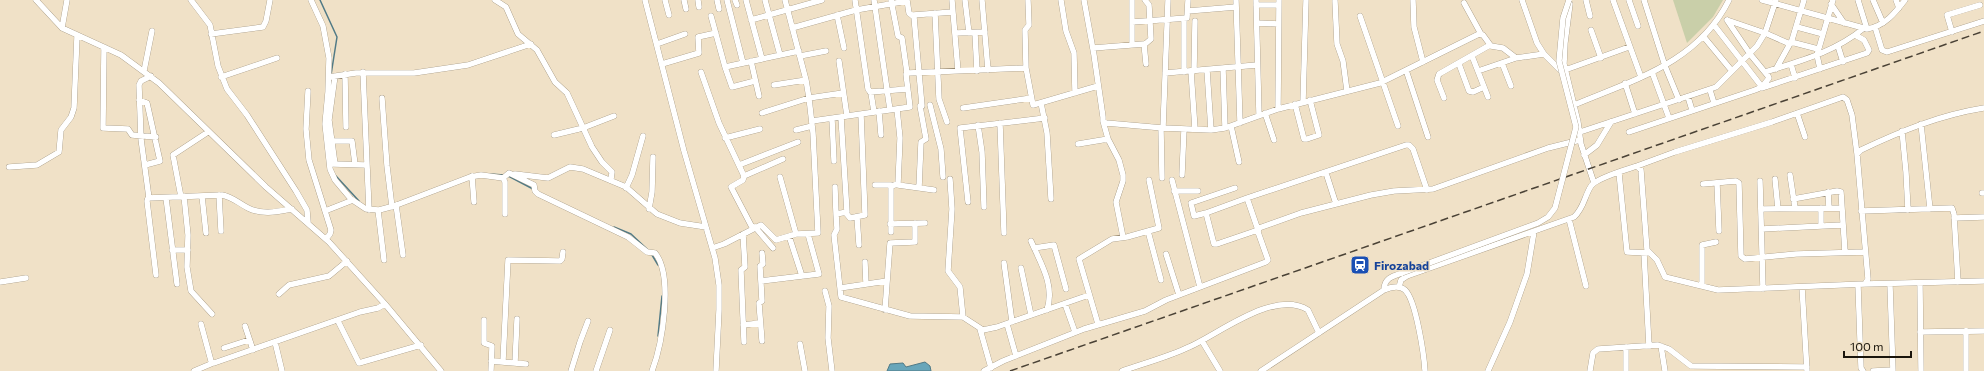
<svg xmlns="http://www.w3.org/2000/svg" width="1984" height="371" viewBox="0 0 1984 371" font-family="Commissioner,sans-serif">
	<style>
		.green { fill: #c9cfa9 }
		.water { fill: #68a6ba; stroke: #517a86 }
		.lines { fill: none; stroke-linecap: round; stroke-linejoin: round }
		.stream { stroke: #517a86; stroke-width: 1.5 }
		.minor-casing { stroke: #968870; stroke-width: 6 }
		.minor { stroke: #fff; stroke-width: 5.5 }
		.rail { stroke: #4a4236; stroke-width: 1.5; stroke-dasharray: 8 4; stroke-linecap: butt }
		.minor-bridge-casing { stroke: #968870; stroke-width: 6; stroke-linecap: butt }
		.minor-bridge { stroke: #fff; stroke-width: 5.5 }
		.labels { text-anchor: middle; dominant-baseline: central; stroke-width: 3; stroke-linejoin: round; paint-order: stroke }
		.transit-label { font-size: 12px; font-weight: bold; fill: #164399; stroke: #f0e1c7; text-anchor: start }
	</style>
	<rect width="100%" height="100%" fill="#f0e1c7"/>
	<path class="green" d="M1673 0H1723L1713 17 1687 43Z"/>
	<path class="water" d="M925 362 930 366 931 371H887L890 364 903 363 906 367Z"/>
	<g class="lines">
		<path class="stream" d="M320 0 337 37 331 75
			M490 174 504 175
			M336 176 359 201
			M508 176 533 189
			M614 227 631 234 647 249
			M652 255 658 265
			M658 336 662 296"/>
		<g class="minor-casing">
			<path id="minor" d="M36 0 62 28 121 55 159 83 266 187 329 242 385 304 441 371
				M191 0 210 25 218 66 227 89 247 115 296 191 307 210 308 222
				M311 0 323 26 329 58 328 92 325 124 330 169 335 180 351 199 366 209 379 210 394 206 470 177 481 175 503 178 509 173 534 185 535 191 538 194 628 237 647 252 655 253C674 276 662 345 652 371
				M495 0 506 7 518 34 537 50 555 82 567 93 592 147 602 162 612 172 611 179
				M645 0 684 151 715 258 719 285V310L716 371
				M665 0 669 15
				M684 0 686 9
				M698 0 699 7
				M717 0 719 9
				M727 0 743 63
				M735 0 737 5
				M746 0 762 59
				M765 0 780 55
				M855 0 868 89 871 93 874 112
				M874 0 890 110
				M891 0 898 36 902 38 907 73
				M907 0 909 13 914 17 922 106
				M952 0 958 71
				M965 0 969 33
				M982 0 988 70
				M1061 0 1066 31 1074 53 1075 93
				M1084 0 1094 55 1103 117V121L1106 123 1163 128 1211 130 1225 128 1278 109 1380 83 1479 34 1483 35 1491 46 1503 48 1516 58 1544 54
				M1132 0V44
				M1236 0 1240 123
				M1256 0 1259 115
				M1413 0 1414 27 1423 62
				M1522 0 1537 43 1544 54 1562 72
				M1586 0 1590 16
				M1613 0 1641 77
				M1629 0 1638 26
				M1644 0 1665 66 1679 100
				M1762 0 1867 29C1885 26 1895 13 1905 0
				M1858 0 1867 29
				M1873 0 1883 23
				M1896 0 1899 8
				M1335 1 1337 44 1343 61 1347 91
				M1464 3 1481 34
				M1570 4 1565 43 1564 64 1578 122 1581 144 1594 183
				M1831 4 1844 23
				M1256 5H1279
				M1188 11 1236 7
				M935 13 939 99 947 122
				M837 15 844 48
				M913 15 953 12
				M711 16 725 67 799 51
				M1360 16 1398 126
				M751 20 822 0
				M1727 20 1765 33 1790 44
				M1132 22 1187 18 1188 0
				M1257 23 1278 24
				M1714 25 1762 87
				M1797 27 1823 34
				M1875 27 1882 50 1887 52 1984 21
				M62 28 67 0
				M792 28 856 10 907 1
				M1591 30 1601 58
				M1952 32 1947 15 1980 5
				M955 33 985 32
				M975 33 977 71
				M211 34 263 27 266 21 270 0
				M1703 36 1732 71
				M1791 42 1818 49
				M657 44 685 34
				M1144 45 1151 39 1149 5 1145 0
				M1838 46 1843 62
				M104 47 103 128 128 129 132 135 156 137
				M1093 48 1144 44 1146 64
				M800 56 826 51
				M1472 56 1488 97
				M751 61 759 96
				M839 61 847 116
				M1502 63 1511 86
				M662 64 699 53 698 37 716 33
				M1459 64 1469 91 1473 92 1484 87
				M1791 64 1795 78
				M725 67 732 87 755 81
				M1026 68 1025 30 1029 25 1028 0
				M1223 68 1225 128
				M1776 69 1792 40 1804 0
				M1820 69 1817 55 1833 0
				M1207 70 1211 130
				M1406 70 1428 137
				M1565 70 1629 47
				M144 71 152 31
				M1191 71 1195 129
				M1194 71 1195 21
				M1478 71 1516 58
				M363 72 369 210
				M701 72 719 123 744 176 743 180 731 187 753 229
				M1184 72V19
				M1652 72 1669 118
				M1765 72C1800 61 1835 52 1864 28
				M1165 73 1257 65
				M345 74 346 127
				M335 76 329 120 335 164
				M221 77 277 58
				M329 77 356 73H414L468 65 531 44
				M1625 83 1635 114
				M774 85 806 80
				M1762 88 1867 53 1869 50 1864 40 1855 35
				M1710 90 1714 103
				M308 91 306 129 309 160 331 230 330 234 326 239
				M870 92 908 89
				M1688 97 1692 110
				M382 98 387 166 392 207
				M1444 98 1437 80 1439 74 1490 45
				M139 100 147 103 160 161 145 165
				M1303 102 1306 0
				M1041 103 1047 133 1051 199
				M1295 104 1304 139H1307L1319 135 1310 100
				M930 105 941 149 943 177
				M1574 105C1633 80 1698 63 1729 0
				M963 108 1031 98
				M1278 109 1279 0
				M879 111 881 135
				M762 113 809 98 843 93
				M1265 113 1274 140
				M1797 113 1805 137
				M841 117 847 212 836 214 837 229 834 235 841 297 910 316 963 317 983 330 997 327 1089 295
				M832 119 834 161
				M812 121 910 107 906 74 908 73 1026 68 1033 105 1098 86
				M1103 121 1108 139 1119 160 1123 175V181L1116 202 1123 237
				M1000 123 1004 233
				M1921 124 1930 209
				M978 125 982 152 984 207
				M1231 126 1239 162
				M1161 128 1162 178
				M1163 128 1168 0
				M796 130 812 126
				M1902 131 1906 172 1908 210
				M1580 132 1716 87 1757 46 1765 33 1776 0
				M1629 132 1755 90 1762 87 1769 78 1768 76 1750 54 1727 20
				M554 135 583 128 614 116
				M725 138 760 129
				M332 141H352L355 164
				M1078 144 1108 139
				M1584 155 1597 145 1611 122
				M333 164 366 165
				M739 165 798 142
				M1637 166 1675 152 1772 122 1843 97 1847 100 1852 115 1857 154
				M9 167 37 165 59 152 61 130 71 117 74 108 77 36
				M1326 173 1336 204
				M1619 173 1627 252 1649 253
				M515 174 548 178 570 167 583 169 626 187 657 214 680 223 706 227
				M1182 175 1184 129
				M1790 175 1795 208
				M472 176 474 202
				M744 176 783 159
				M780 177 796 234
				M503 178 505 182V214
				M950 179 952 209 948 271 960 287 963 317
				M1775 179 1778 209
				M1172 180 1200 287
				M1760 181 1763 289
				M1717 183 1719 231
				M1703 184 1736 181 1739 183 1741 256 1745 259 1796 254 1865 252
				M875 185H891
				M898 185 934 190
				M835 187 836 214
				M626 188 632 175 643 136
				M919 188 921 142 926 139 920 106
				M1174 191H1198
				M1828 192 1829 208
				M1982 193H1984
				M219 195 221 231
				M184 196 188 235 187 267 191 291 212 314
				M202 196 206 233
				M181 197 173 155 208 132
				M149 198 141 139 139 85 141 81 151 76
				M166 198 177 284
				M1247 198 1206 213 1214 244H1217L1258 230 1247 198 1406 145H1409L1413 149 1427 190
				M1793 199 1837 191 1841 192 1845 252
				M968 202 960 128 1045 118
				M396 205 403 255
				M1821 208V226
				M649 209 652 192 653 157
				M1761 209 1842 208
				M378 210 384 260
				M325 211 353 200
				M1861 211 1952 208 1954 214 1958 282
				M846 213 850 218 865 215 861 114
				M1206 213 1194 216 1191 203 1235 188
				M857 217 859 245
				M1954 218 1984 217
				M1569 219 1586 286
				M890 224 925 223
				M755 227 773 248
				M1762 229 1842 225
				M1148 231 1161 280
				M891 232V186L898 184 900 138 897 109
				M743 234 745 267 741 270 744 342
				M789 236 802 276
				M1031 241C1041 264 1055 285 1047 310
				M712 248 724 244 761 225 776 240 796 234 818 233 813 133 809 98 806 80 785 0
				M1034 248 1054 245 1066 289
				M172 250H188
				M762 253 763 264 760 266 762 301 759 303 762 341
				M1644 253 1649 346
				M1166 254 1179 295
				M865 262 866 284
				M1004 263 1012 322
				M1021 268 1031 315
				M156 275 147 201 148 198 222 195C233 197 238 203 248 208 262 215 276 212 292 209
				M761 281 819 274 808 234
				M0 282 26 278
				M1865 284 1984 281
				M1920 284 1921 371
				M1702 285V245L1716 242
				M1858 285 1861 368 1863 371
				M1890 285 1893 371
				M1399 287 1401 280 1407 276 1574 217C1584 208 1584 197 1591 186 1596 178 1628 169 1637 166L1641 170 1647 250 1657 260 1665 277 1718 290 1865 284 1868 279 1857 154 1861 150C1901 131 1940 115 1984 108
				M1802 287 1807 371
				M840 288 887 281
				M1384 290C1384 278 1393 276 1402 273
				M825 291 829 306 828 338 832 371
				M279 294 289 285 329 276 347 261
				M1065 304 1075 332
				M885 310 890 243 915 242V223
				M484 320V343L492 346 491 371
				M338 321 359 363 421 345
				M201 324 211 361 214 363 360 312 378 308 385 304
				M1007 324 1016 356
				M1098 324 1079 259 1112 239 1127 237 1159 228 1149 180
				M743 325 760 323
				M245 326 253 350
				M980 329 991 368
				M1966 331V371
				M1920 332 1984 331
				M1202 341 1220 371
				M275 342 282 371
				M800 344 805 371
				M1661 346 1665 371
				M1626 347V371
				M224 348 249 340
				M491 361 526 364
				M503 361 508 260 560 261 562 259 563 252
				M515 363 517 319
				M194 371 213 363
				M571 371 580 342 588 321
				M596 371 610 330
				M984 371 1003 361 1084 329 1145 311 1166 300 1266 262 1268 260 1258 232 1259 228 1301 213 1371 195 1394 191 1433 189 1548 148 1580 140
				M1122 371C1145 363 1168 357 1189 347 1219 334 1274 289 1308 310L1319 333
				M1261 371 1384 290C1391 287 1399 285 1405 290 1416 300 1424 355 1425 371
				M1488 371 1510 322 1527 274 1534 232
				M1590 371 1593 353 1598 349 1658 345 1669 349 1691 366 1807 367
				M1873 371 1893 370"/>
		</g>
		<use href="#minor" class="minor"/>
		<path class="rail" d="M1010 371 1984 31"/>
		<g class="minor-bridge-casing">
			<path id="minor-bridge" d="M1402 273 1538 223 1548 217 1555 208 1576 127 1559 61 1563 18 1569 0"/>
		</g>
		<use href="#minor-bridge" class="minor-bridge"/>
	</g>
	<defs>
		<g id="station-square" transform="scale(1)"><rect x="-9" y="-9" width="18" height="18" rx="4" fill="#1a4fb4" stroke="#f0e1c7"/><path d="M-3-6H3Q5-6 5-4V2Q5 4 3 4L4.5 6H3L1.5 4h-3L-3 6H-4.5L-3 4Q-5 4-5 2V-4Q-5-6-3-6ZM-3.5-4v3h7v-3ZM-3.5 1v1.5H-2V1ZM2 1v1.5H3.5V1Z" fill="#fff"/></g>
	</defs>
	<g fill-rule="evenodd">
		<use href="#station-square" x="1360" y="265"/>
	</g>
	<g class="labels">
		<g class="transit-label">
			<text x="1374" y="265">Firozabad</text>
		</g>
	</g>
	<path d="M1844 351v6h67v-6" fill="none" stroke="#1a150c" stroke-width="2"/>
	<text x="1850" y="351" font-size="12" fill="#1a150c" stroke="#f0e1c7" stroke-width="3" paint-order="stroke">100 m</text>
</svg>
